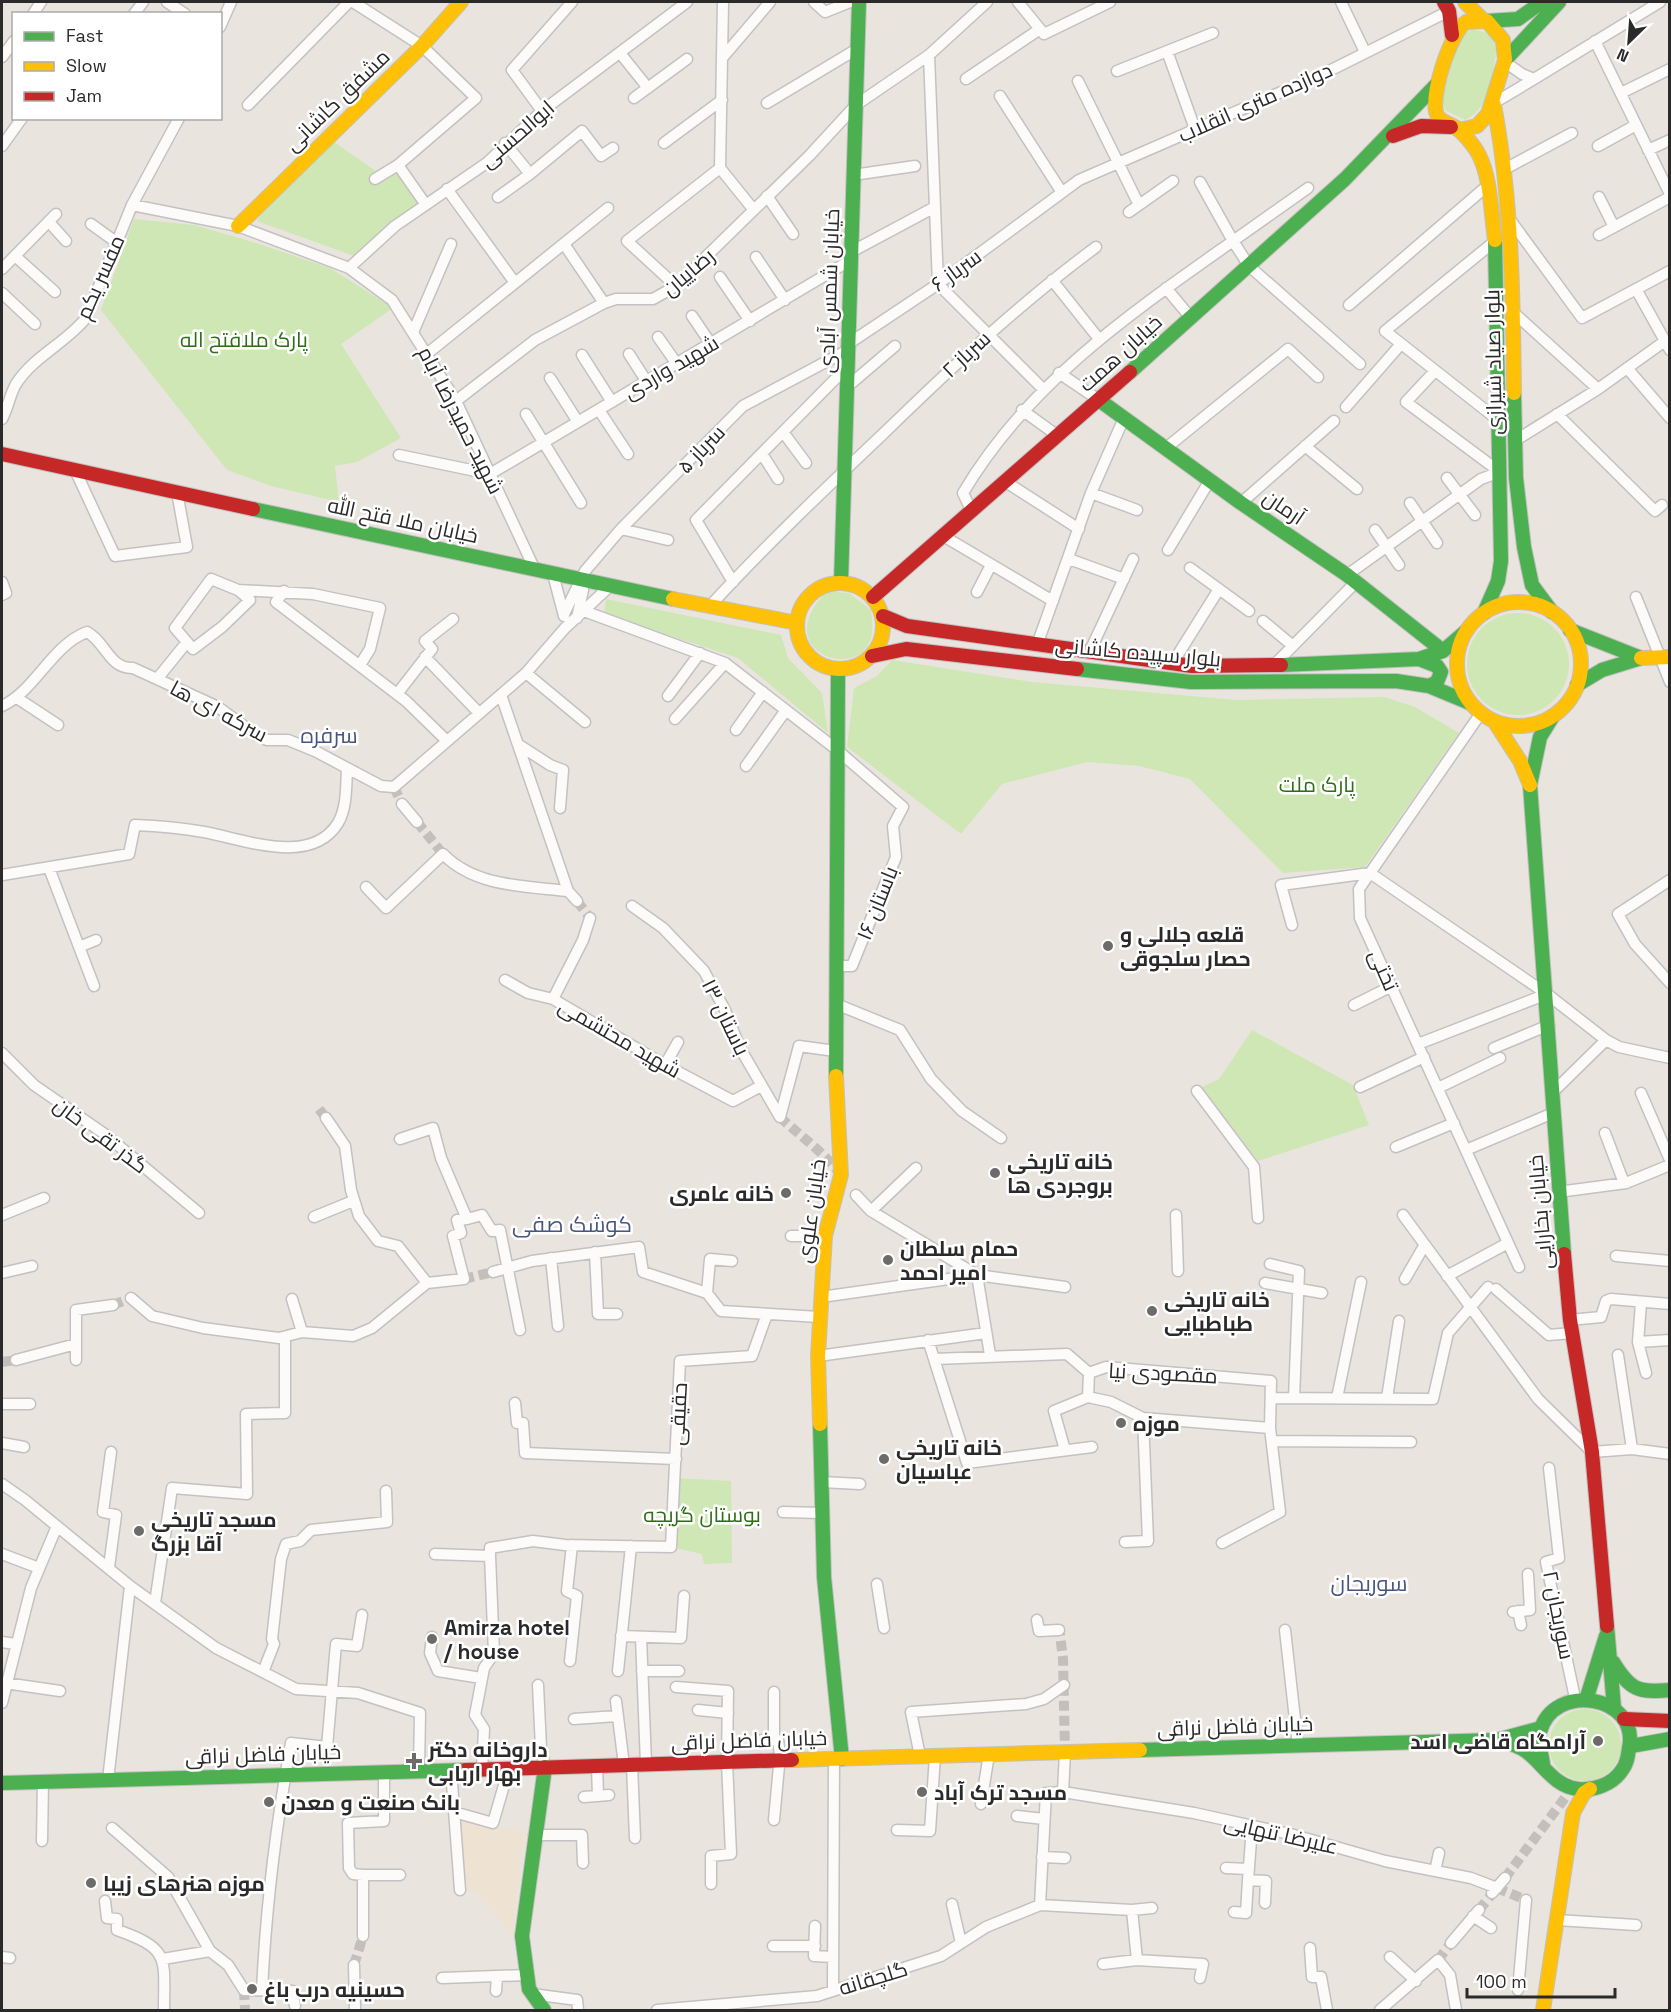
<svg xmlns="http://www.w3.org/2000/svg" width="1671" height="2012" viewBox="0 0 1671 2012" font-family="'Space Grotesk',Cairo,sans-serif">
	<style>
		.education { fill: #eee2d3 }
		.green { fill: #cee7b5 }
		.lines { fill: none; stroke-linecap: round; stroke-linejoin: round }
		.street-tunnel { stroke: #c4bfbb; stroke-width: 10; stroke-dasharray: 10 5; stroke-linecap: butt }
		.street-casing { stroke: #c3c1c1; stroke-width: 13 }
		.fast-casing { stroke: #c3c1c1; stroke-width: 16 }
		.slow-casing { stroke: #c3c1c1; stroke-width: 16 }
		.jam-casing { stroke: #c3c1c1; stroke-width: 16 }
		.street { stroke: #fcfbfa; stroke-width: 10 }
		.fast { stroke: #4caf50; stroke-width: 14 }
		.slow { stroke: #ffc107; stroke-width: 14 }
		.jam { stroke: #c62828; stroke-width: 14 }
		.poi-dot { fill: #6d6b69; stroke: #fff; stroke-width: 2 }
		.labels { text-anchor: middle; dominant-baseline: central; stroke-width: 5; stroke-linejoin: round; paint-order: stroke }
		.street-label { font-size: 21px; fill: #2a2a2a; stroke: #fff }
		.park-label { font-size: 21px; fill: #2e6e14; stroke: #fff }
		.poi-label { font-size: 21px; font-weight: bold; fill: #2a2a2a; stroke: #fff; text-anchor: start }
		.neighbourhood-label { font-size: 22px; fill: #47567f; stroke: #fff }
	</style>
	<rect width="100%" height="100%" fill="#eae4df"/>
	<path class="education" d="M459 1818 527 1833 521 1859 513 1936 475 1890 463 1891Z"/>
	<path class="green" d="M1471 29 1488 33 1497 45C1493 71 1492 108 1465 120L1445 110 1442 98 1459 38Z
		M334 142 380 174 397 167 423 204 357 257 257 221 262 213Z
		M134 219 194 225 253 242 330 268 393 308 341 344 401 438 357 462 335 466 339 502 271 486 227 470 101 310Z
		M836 592 849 593 871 610C872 622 874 632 869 643 854 679 771 651 825 593Z
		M606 599 781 635 788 658 822 693 828 733 738 658 604 614Z
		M1467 664a51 51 0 1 1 102 0a51 51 0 1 1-102 0Z
		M892 660 1032 682 1236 700 1384 697 1415 707 1459 733 1365 867 1283 873 1190 779 1139 766 1087 762 1002 784 961 834 847 747 854 688 877 676Z
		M1252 1030 1353 1085 1369 1125 1258 1161 1202 1087 1219 1079Z
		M675 1478 731 1481 732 1563 704 1564 702 1554 671 1547Z
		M1549 1745a36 36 0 1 1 72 0a36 36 0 1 1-72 0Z"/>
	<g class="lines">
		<path class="street-tunnel" d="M394 787 402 804
			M417 822 443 854
			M577 901 590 918
			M319 1109 326 1118
			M780 1117C800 1136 824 1152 841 1175
			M464 1279 493 1272
			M113 1305 131 1298
			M2 1362 16 1360
			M1059 1626 1063 1659 1065 1752
			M1505 1878 1567 1795
			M1497 1888 1526 1900
			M1479 1910 1492 1894
			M1438 1960 1451 1943
			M354 1965 363 1936
			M244 1990 245 2010"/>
		<g class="street-casing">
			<path id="street" d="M167 2 185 14
				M353 2 422 46 476 98 398 165 375 179
				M723 2 720 168 753 209
				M814 2 825 12 850 2
				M1018 2 1044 34 1110 2
				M1341 2 1365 52
				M33 14 41 2
				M134 14 143 2
				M220 27 231 2
				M1595 41 1670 194
				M1167 51 1195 129
				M620 53 648 88
				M929 55 938 284 1043 389
				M2 57 14 41
				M723 57 770 2
				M1117 71 1213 33
				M966 79 1040 29
				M1534 79 1660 2
				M1078 81 1139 205
				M1621 93 1670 69
				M1000 96 1061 191
				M634 98 687 59
				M767 103 857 49
				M1494 103 1534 79 1522 74 1505 62
				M248 105 349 2
				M542 111 512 70 572 2
				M664 143 722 100
				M2 146 22 118
				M1598 146 1636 125
				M1648 150 1670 140
				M398 165 426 205
				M1503 170 1572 133
				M530 174 582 131 601 156 613 148
				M853 175 915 166
				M1200 182 1233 241 1308 188
				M447 189 515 283
				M767 196 793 234
				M498 197 530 174 505 143
				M1599 197 1614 227
				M132 205 238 226 349 268 392 300 456 401 535 570
				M1129 212 1173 181
				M1508 217 1582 318 1670 271
				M49 222 66 241
				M91 224 116 242
				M1599 235 1670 197
				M1495 241 1385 331 1498 420
				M564 244 604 303
				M851 252 935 207
				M15 256 55 292
				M756 257 785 300
				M349 268 395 226 488 162 542 111 687 2
				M2 269 56 214
				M720 277 750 321
				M1052 280 1099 339
				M676 286 627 241 720 168
				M1166 288 1191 318
				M1636 289 1670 350
				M2 293 35 324
				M1349 305 1487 186
				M1513 312 1598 389 1665 341
				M692 316 711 344
				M414 330 451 244
				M658 337 677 364
				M848 344 938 284 1079 180 1325 73 1449 11
				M428 353 608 208
				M629 354 647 382
				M582 355 612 402
				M1627 368 1670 418
				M1435 371 1406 402 1500 472
				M1059 373 1099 400
				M550 378 578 422
				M847 387 895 346
				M456 401 535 340 604 303 616 299H653L676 286 809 156 856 105 929 55 987 2
				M1346 407 1401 344
				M599 410 628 454
				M1022 410 1058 436
				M526 414 581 503
				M1557 414 1655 511 1662 505
				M2 419C8 408 10 394 16 384 34 356 66 343 86 318L132 205 179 118
				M783 432 806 463
				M1516 440 1598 389
				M1305 446 1357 489
				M1166 448 1288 349 1318 377
				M762 454 778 479
				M399 455 490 474 851 260
				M75 470 115 556 187 547 177 492
				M1447 478 1475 515
				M1006 482 1079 529
				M1091 493 1137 510
				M1241 503 1334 421
				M1410 503 1437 543
				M972 512 963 493C1028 383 1131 313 1233 241L1249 266 1360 364
				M621 529 668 540
				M1375 530 1399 565
				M945 537 1053 601
				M1168 550 1210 480
				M1069 559 1124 579
				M1190 568 1249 611
				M553 574 564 616
				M1347 575 1481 479 1500 472
				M2 582 6 593 2 595
				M733 582 696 520 848 366
				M238 590 250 600 222 627 193 649 175 628 211 579 238 590 313 594 380 608 370 649 360 665
				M284 591 276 602 406 701 447 741
				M977 592 991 565
				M1636 597 1670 682
				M710 606C765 546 825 489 884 433 952 367 1019 304 1096 247
				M584 611 725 663 836 749 903 807 893 826 896 857 852 966H836
				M564 614 585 571 621 529 743 406 848 350
				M577 618 583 590 580 580
				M1263 621 1293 646
				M1037 645 1091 493 1124 418
				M1089 653 1133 559
				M425 657 479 713
				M1172 664 1219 589
				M1273 666 1356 582
				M526 673 585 722
				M157 679 187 642
				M397 694 432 649 425 641 453 619
				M501 695 568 891 577 901
				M668 696 700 653
				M17 698 58 725
				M2 706C35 691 52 645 87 632 106 642 109 669 133 668L218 707 256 735 267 740H288L315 751 381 786 394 787 526 673 565 628 609 587
				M1481 713 1359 889 1360 918 1519 1267
				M675 719 725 663
				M736 730 763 692
				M519 745 550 765 563 770 560 808
				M746 766 786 710
				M402 804 417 822
				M49 868 94 986
				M2 875 129 854 135 825C158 826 181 828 204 832 243 839 311 867 338 823 347 808 346 786 347 769
				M1670 880 1618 914 1635 944 1670 983
				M366 887 386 908 443 854C475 887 525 886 568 891
				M632 906 663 928 704 971 725 1010 740 1048 780 1117
				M1292 925 1281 885 1370 873 1547 994 1606 1040 1619 1047 1670 1058
				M79 947 96 940
				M505 980 528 993 553 999 665 1065 733 1101 761 1086
				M553 999 583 940 590 918
				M836 1004 900 1030 931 1079 962 1111 1001 1138
				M1354 1005 1392 986
				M1418 1044 1547 994
				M1494 1048 1549 1025
				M2 1053 34 1085 106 1135 199 1213
				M665 1065 678 1042
				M1360 1087 1424 1057
				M1438 1088 1500 1058
				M1197 1091 1254 1167 1258 1218
				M1553 1092 1606 1040
				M1641 1093 1670 1160
				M780 1117 799 1046 835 1051
				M326 1118 345 1146 351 1190 359 1216 378 1241 398 1246 427 1283
				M1605 1133 1624 1183
				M400 1139 433 1128 441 1158 467 1219 482 1215 492 1231 500 1230 520 1330
				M1396 1147 1454 1123
				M1466 1150 1553 1113
				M1558 1192 1626 1183 1670 1165
				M856 1195 871 1211 977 1275 1065 1287
				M871 1211 916 1168
				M2 1215 44 1198
				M1176 1215 1178 1271
				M1403 1215 1538 1399 1592 1452 1632 1449 1670 1454
				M314 1217 353 1201
				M791 1236H825
				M595 1252 598 1314H617
				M1616 1256 1670 1261
				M551 1258 558 1326
				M1270 1264 1299 1271 1294 1398
				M493 1272 532 1261 639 1247 643 1272 707 1293 721 1311 819 1317
				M2 1273 32 1266
				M1447 1276 1508 1243
				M1405 1279 1424 1246
				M427 1283 464 1279 453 1236 461 1233 457 1220 467 1219
				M1265 1283 1322 1293
				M1496 1289 1549 1335 1572 1333
				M707 1293 710 1259 732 1261
				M821 1297 977 1275 990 1355
				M131 1298 152 1316 203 1328 279 1338 302 1332 353 1336 372 1328 427 1283
				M292 1299 302 1332
				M1641 1303 1638 1342 1646 1373
				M1570 1320 1601 1317 1606 1301 1611 1299 1670 1304
				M928 1340 967 1463 1092 1447
				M1638 1342 1670 1340
				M1618 1355 1632 1449
				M818 1356 986 1333
				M935 1359 1067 1354 1089 1373 1106 1367 1271 1381 1270 1428 1280 1512 1222 1543
				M16 1360 76 1344
				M76 1360V1310L113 1305
				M1088 1397 1111 1402 1143 1418 1270 1428
				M1271 1398 1433 1399 1448 1333 1488 1287
				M1337 1398 1361 1282
				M1387 1398 1399 1321
				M515 1403 517 1423H523L525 1453 676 1459
				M2 1404H30
				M1272 1441 1411 1442
				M2 1443 24 1447
				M1065 1450 1054 1411 1088 1397 1089 1373
				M1549 1468 1559 1558 1546 1562 1575 1698
				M821 1482 860 1484
				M2 1484 25 1500 130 1586 216 1648 296 1689 358 1693 420 1713 419 1771
				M783 1512 821 1513
				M1125 1542 1148 1541 1143 1418
				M2 1554 39 1568
				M435 1554 490 1556V1548L533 1541 565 1545 671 1547 680 1361 752 1356 767 1314
				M109 1567 116 1515 103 1512 111 1452
				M877 1584 884 1628
				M155 1603 172 1488 247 1494 246 1414 285 1413V1338
				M1518 1611 1521 1625
				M1513 1612 1530 1610 1528 1574
				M1037 1620 1039 1631 1059 1630
				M1285 1630 1298 1746
				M621 1636 681 1638 684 1596
				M432 1637 430 1653 438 1671 481 1678
				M641 1637 646 1764
				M2 1642 15 1644
				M570 1661 577 1596 567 1591 572 1545
				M618 1671 631 1546
				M642 1671H679
				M263 1672 274 1644 272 1639 281 1559 286 1544 300 1541 311 1530 387 1522 386 1491
				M5 1683 60 1691
				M538 1685 541 1748 545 1767
				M676 1687 728 1691 727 1762 731 1854 711 1856V1884
				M616 1701 624 1765
				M2 1703 31 1588 57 1526
				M698 1710 728 1713
				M574 1719 617 1716
				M762 1740H774
				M920 1756 911 1712 1026 1704 1044 1699 1064 1685
				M632 1765 635 1838
				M597 1766 598 1796
				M482 1769 484 1729 475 1715 484 1668 494 1653 490 1556
				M451 1770 460 1890
				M108 1780 130 1586
				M1063 1792 1065 1752
				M584 1797 609 1795
				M981 1804 989 1754
				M454 1812 493 1823 509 1768
				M1017 1816 1044 1819
				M774 1820 780 1755 778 1740H774V1692
				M1252 1827 1248 1880 1266 1881 1265 1903
				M112 1828 168 1877 210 1951 228 1965 244 1990 292 1991 295 2006
				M897 1830 930 1831 935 1756
				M534 1835H582L583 1863
				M42 1841 43 1781
				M1042 1857 1065 1858
				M1226 1868 1248 1869
				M1435 1871 1439 1853
				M363 1875H400
				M1492 1893 1505 1878
				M105 1901 107 1918 117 1919V1930C171 1949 164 1958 164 2010
				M952 1904 961 1943
				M1040 1905 1046 1793 1063 1792 1194 1813 1294 1835 1385 1861 1471 1878 1497 1888
				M1132 1910 1137 1960
				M1234 1912 1246 1913 1248 1880
				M1473 1916 1491 1928
				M1557 1920 1636 1925
				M815 1926 814 1956 833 1957
				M363 1936V1875L353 1874 349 1868 348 1823 384 1821V1772
				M1451 1943 1479 1910
				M773 1946H815
				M1310 1948 1312 1977H1321L1327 2010
				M2 1957 10 1958
				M1390 1957 1416 1981
				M163 1959 210 1951
				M1103 1964 1137 1960 1203 1964 1200 1978
				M354 1965 355 2010
				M442 1978 526 1975
				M262 1990C266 1906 276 1825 291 1743L327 1747 336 1644 357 1646 362 1615
				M1518 1990 1526 1900
				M496 1991 497 1976
				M833 1991 834 1759
				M532 1994 577 2000 578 2010
				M657 2010 817 1996 941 1956 986 1927 1040 1905 1132 1910 1152 1908
				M1380 2010 1438 1960 1450 1975 1456 2010"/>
		</g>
		<g class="fast-casing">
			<path id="fast" d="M1487 21 1518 19 1542 2
				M1506 59 1559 2
				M1130 372 1345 179 1436 85
				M1514 393 1516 478 1524 547 1532 585 1552 612
				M1099 400 1241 503 1347 575 1443 651
				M253 509 673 599
				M841 582 859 2
				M1484 613 1498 581 1501 561 1495 240
				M1570 630 1641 658 1602 670 1577 685
				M1419 659 1437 666 1441 672 1437 682 1429 686
				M1281 665 1419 659 1443 651 1465 632
				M1077 669 1191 682 1396 681 1429 686 1470 703
				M1553 716 1540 737 1530 785 1564 1254
				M836 1076 838 669
				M820 1424 824 1577 842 1759
				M1607 1626 1614 1708
				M1613 1662C1630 1690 1638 1693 1670 1690
				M1587 1697 1606 1636
				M1541 1728 1497 1740C1508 1743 1518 1745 1527 1752 1544 1765 1554 1786 1578 1789 1594 1791 1613 1784 1622 1770 1627 1764 1628 1756 1629 1748 1640 1695 1553 1681 1540 1732 1537 1741 1542 1755 1543 1764
				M1631 1746 1670 1739
				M1140 1750 1497 1740
				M2 1783 466 1770
				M544 2010 529 1989 522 1936 545 1767"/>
		</g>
		<g class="slow-casing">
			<path id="slow" d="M1465 2 1483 20
				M1494 105C1512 200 1513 297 1514 393
				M1459 130 1477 126 1488 114 1505 60 1503 40 1487 21 1466 22C1451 31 1426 104 1439 118 1444 123 1453 125 1459 130 1465 135 1475 147 1479 155 1491 179 1491 214 1495 240
				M238 226 422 46 461 2
				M797 626a43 43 0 1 1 86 0a43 43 0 1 1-86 0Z
				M673 599 797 623
				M1457 664a62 62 0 1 1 124 0a62 62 0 1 1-124 0Z
				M1641 658 1670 657
				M1494 721 1520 761 1530 785
				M820 1424 818 1356 825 1236 841 1175 836 1076
				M792 1760 1140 1750
				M1543 2010 1573 1813 1584 1793 1590 1789"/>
		</g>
		<g class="jam-casing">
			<path id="jam" d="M1444 2 1449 11 1452 35
				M1393 136 1421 126 1451 127
				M2 454 253 509
				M873 597 1130 372
				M883 616 907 626 1192 666 1281 665
				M872 656 906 649 1077 669
				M1564 1254 1570 1320 1592 1452 1607 1626
				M1624 1719 1670 1721
				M466 1770 792 1760"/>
		</g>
		<use href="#street" class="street"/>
		<use href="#fast" class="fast"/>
		<use href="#slow" class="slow"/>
		<use href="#jam" class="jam"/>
	</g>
	<g class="poi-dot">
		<circle cx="1108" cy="946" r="6"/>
		<circle cx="995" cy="1173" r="6"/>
		<circle cx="786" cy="1193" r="6"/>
		<circle cx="888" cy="1260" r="6"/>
		<circle cx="1152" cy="1311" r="6"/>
		<circle cx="1121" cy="1423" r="6"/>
		<circle cx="884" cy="1459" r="6"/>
		<circle cx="139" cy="1531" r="6"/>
		<circle cx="432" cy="1639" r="6"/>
		<circle cx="1598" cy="1741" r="6"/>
		<path d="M411 1752h6v6h6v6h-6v6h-6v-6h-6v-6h6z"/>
		<circle cx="922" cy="1792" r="6"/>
		<circle cx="269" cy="1802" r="6"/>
		<circle cx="91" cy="1883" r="6"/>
		<circle cx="252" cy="1989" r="6"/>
	</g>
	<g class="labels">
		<g class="street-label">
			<text transform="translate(337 100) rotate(-44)">مشفق کاشانی</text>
			<text transform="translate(1255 102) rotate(-24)">دوازده متری انقلاب</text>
			<text transform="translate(517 134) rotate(-41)">ابوالحسنی</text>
			<text transform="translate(956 270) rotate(-36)">سرباز ۶</text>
			<text transform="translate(688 272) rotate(-40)">رضاییان</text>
			<text transform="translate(100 277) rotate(-66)">مفسر یکم</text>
			<text transform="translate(829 291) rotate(-88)">خیابان شمس آبادی</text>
			<text transform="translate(1120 353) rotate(-42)">خیابان همت</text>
			<text transform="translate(966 354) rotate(-43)">سرباز ۲</text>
			<text transform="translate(1493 362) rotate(-91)">بلوار صیاد شیرازی</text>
			<text transform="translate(671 367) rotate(-30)">شهید واردی</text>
			<text transform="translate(461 420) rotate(63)">شهید حمیدرضا آبام</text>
			<text transform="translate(701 449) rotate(-46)">سرباز ۵</text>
			<text transform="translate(1284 507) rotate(34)">آرمان</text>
			<text transform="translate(403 520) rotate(12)">خیابان ملا فتح الله</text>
			<text transform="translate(1138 652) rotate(5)">بلوار سپیده کاشانی</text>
			<text transform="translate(219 711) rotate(28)">سرکه ای ها</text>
			<text transform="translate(877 903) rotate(-68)">باستان ۱۶</text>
			<text transform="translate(1384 970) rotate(66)">تختی</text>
			<text transform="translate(726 1017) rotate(64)">باستان ۱۳</text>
			<text transform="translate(620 1038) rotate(30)">شهید محتشمی</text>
			<text transform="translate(101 1135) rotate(37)">گذر تقی خان</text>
			<text transform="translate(811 1211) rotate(-82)">خیابان علوی</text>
			<text transform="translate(1540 1212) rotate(-95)">خیابان بخارایی</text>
			<text transform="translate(1163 1373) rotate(3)">مقصودی نیا</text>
			<text transform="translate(678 1414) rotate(-87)">حقیقی</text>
			<text transform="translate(1559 1615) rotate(79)">سوریجان ۲</text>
			<text transform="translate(1235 1726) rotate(-2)">خیابان فاضل نراقی</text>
			<text transform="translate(749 1740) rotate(-2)">خیابان فاضل نراقی</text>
			<text transform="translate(263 1754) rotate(-2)">خیابان فاضل نراقی</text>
			<text transform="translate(1281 1834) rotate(13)">علیرضا تنهایی</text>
			<text transform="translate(873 1978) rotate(-17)">گلچقانه</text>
		</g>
		<g class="park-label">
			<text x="244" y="339">پارک ملافتح اله</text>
			<text x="1317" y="784">پارک ملت</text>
			<text x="702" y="1514">بوستان گریچه</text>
		</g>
		<g class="poi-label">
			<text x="1120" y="934">قلعه جلالی و<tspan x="1120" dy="24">حصار سلجوقی</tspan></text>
			<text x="1007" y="1161">خانه تاریخی<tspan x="1007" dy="24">بروجردی ها</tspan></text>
			<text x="774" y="1193" text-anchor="end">خانه عامری</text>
			<text x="900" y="1248">حمام سلطان<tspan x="900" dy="24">امیر احمد</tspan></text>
			<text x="1164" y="1299">خانه تاریخی<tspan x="1164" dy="24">طباطبایی</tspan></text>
			<text x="1133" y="1423">موزه</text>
			<text x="896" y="1447">خانه تاریخی<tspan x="896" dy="24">عباسیان</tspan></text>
			<text x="151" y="1519">مسجد تاریخی<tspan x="151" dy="24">آقا بزرگ</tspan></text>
			<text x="444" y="1627">Amirza hotel<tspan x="444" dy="24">/ house</tspan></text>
			<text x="1586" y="1741" text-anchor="end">آرامگاه قاضی اسد</text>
			<text x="428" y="1749">داروخانه دکتر<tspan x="428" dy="24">بهار اربابی</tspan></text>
			<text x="934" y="1792">مسجد ترک آباد</text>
			<text x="281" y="1802">بانک صنعت و معدن</text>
			<text x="103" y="1883">موزه هنرهای زیبا</text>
			<text x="264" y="1989">حسینیه درب باغ</text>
		</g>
		<g class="neighbourhood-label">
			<text x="329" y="735">سرفره</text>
			<text x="572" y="1224">کوشک صفی</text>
			<text x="1369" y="1583">سوریجان</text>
		</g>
	</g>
	<rect width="1671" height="2012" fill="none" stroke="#2a2a2a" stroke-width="6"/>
	<rect x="12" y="12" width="210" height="108" fill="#ffffff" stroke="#aaaaaa" stroke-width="1.5"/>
	<rect x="24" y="32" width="30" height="9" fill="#4caf50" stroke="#aaaaaa" stroke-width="1.5"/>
	<text x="66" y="42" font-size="18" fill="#2a2a2a">Fast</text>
	<rect x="24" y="62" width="30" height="9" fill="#ffc107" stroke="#aaaaaa" stroke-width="1.5"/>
	<text x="66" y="72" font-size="18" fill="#2a2a2a">Slow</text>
	<rect x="24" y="92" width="30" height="9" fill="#c62828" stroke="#aaaaaa" stroke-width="1.5"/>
	<text x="66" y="102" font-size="18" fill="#2a2a2a">Jam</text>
	<g transform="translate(1629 42) rotate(205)" stroke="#ffffff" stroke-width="4.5" paint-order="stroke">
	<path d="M0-4.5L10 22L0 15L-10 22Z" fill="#2a2a2a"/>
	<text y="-9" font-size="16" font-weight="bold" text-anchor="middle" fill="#2a2a2a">N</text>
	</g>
	<path d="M1467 1988v9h148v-9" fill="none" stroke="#2a2a2a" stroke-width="3"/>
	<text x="1476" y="1988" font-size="18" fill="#2a2a2a" stroke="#ffffff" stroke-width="4.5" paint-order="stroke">100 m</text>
</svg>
